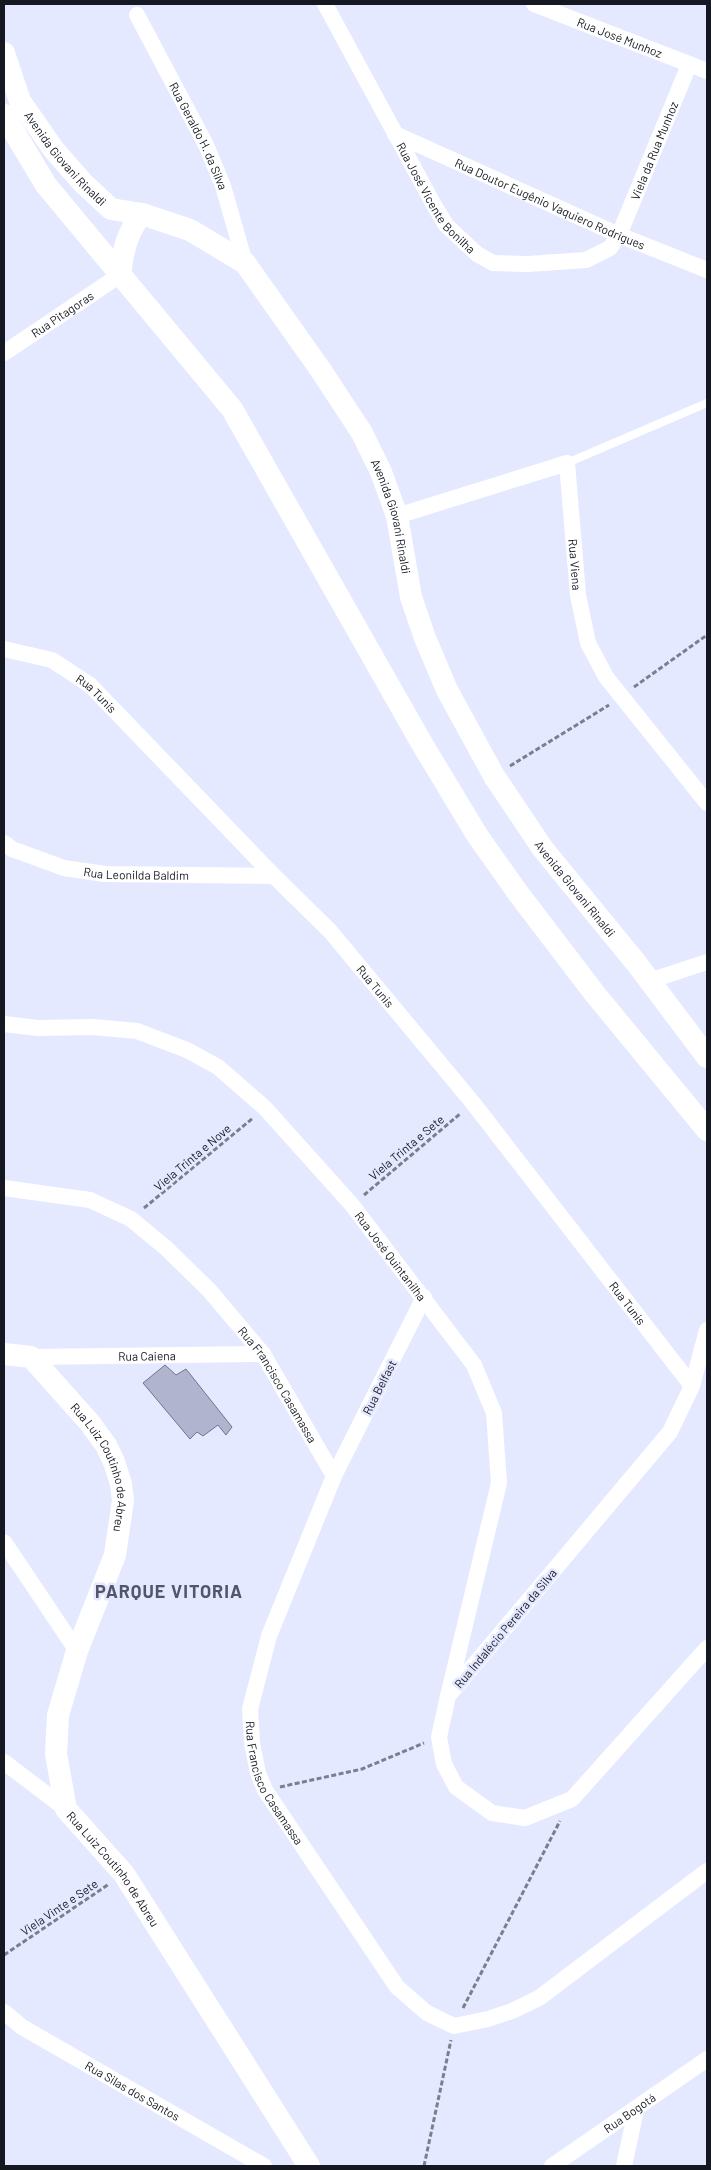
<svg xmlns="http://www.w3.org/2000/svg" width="711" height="2170" viewBox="0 0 711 2170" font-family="Barlow,sans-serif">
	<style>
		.building { fill: #b0b4cf; stroke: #70748d }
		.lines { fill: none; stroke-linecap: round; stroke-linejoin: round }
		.path { stroke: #7b7e8d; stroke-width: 3; stroke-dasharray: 5 2.5; stroke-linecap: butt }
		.lane { stroke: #fff; stroke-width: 8 }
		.street { stroke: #fff; stroke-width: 16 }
		.secondary { stroke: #fff; stroke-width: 22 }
		.labels { text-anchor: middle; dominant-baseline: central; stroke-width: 5; stroke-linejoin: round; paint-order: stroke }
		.street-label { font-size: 12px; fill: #161821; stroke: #e5e9ff }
		.district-label { font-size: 18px; font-weight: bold; letter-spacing: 1px; fill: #52556c; stroke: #e5e9ff }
	</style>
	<rect width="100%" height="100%" fill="#e5e9ff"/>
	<path class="building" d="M165 1365 176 1375 186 1369 232 1427 226 1435 218 1425 203 1436 197 1432 190 1439 143 1383Z"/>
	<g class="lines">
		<path class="path" d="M634 687 707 635
			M510 766 609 705
			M364 1195 461 1113
			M144 1208 253 1118
			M280 1787 362 1769 424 1743
			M4 1955 109 1884
			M463 2008 560 1821
			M424 2166 451 2040"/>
		<path class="lane" d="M567 463 707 403"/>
		<g class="street">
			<path id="s1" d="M325 4 435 207 446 225 477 254 493 263 528 264 586 260 610 248 619 235 689 65"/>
			<path id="s2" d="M534 4 707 71"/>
			<path id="s3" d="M137 15 206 145 223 186 245 263"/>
			<path id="s4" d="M395 134 619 235 707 270"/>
			<path id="s5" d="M4 353 120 275"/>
			<path id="s6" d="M397 516 567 463 578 595 588 643 606 677 707 803"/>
			<path id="s7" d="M4 649 52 660 90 685 274 876 330 931 473 1103 692 1386"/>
			<path id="s8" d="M4 843 12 849 64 868 105 874 274 876"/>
			<path d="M649 981 707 962"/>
			<path id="s9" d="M4 1024 38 1028 93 1027 137 1031 187 1050 218 1067 265 1108 352 1205 474 1365 494 1413 499 1483 448 1696"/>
			<path id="s10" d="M4 1188 90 1200 131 1219 166 1248 209 1290 263 1354 334 1476"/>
			<path id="s11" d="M424 1297 334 1476 269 1636 250 1709 252 1743 258 1773 265 1790 397 1987 427 2013 454 2026 488 2019 512 2011 539 1998 707 1871"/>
			<path d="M707 1330 692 1386 670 1432 448 1696 439 1737 444 1764 456 1787 492 1813 525 1818 572 1799 707 1648"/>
			<path id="s12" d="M31 1357 263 1354"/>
			<path d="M4 1542 77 1651"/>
			<path d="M4 1762 66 1809"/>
			<path id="s13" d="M4 2012 22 2027 264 2166"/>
			<path id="s14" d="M552 2166 707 2059"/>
			<path d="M624 2166 636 2110"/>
		</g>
		<g class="secondary">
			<path id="s15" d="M4 53 20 101 54 150 83 183 111 209 142 214 190 230 245 263 320 369 362 433 381 472 397 516 411 597 425 638 447 690 494 776 543 849 637 964 707 1057"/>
			<path d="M4 115 46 185 232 409 421 742 477 835 518 893 595 994 707 1130"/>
			<path d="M120 275C123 252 126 233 142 214"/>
			<path id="s16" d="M4 1354 31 1357 89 1422 106 1445 114 1462 121 1484 123 1500 115 1555 77 1651 58 1715 56 1754 66 1809 124 1874 309 2166"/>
		</g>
	</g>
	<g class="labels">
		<g class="street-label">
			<text stroke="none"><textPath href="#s2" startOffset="92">Rua José Munhoz</textPath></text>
			<text stroke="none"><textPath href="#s3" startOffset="136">Rua Geraldo H. da Silva</textPath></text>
			<text stroke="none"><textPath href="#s1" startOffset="540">Viela da Rua Munhoz</textPath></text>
			<text stroke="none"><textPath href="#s15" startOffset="124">Avenida Giovani Rinaldi</textPath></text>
			<text stroke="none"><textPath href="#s1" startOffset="224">Rua José Vicente Bonilha</textPath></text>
			<text stroke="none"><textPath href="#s4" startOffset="170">Rua Doutor Eugênio Vaquiero Rodrigues</textPath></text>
			<text stroke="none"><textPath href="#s5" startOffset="70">Rua Pitagoras</textPath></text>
			<text stroke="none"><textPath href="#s15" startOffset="634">Avenida Giovani Rinaldi</textPath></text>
			<text stroke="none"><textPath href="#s6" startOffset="280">Rua Viena</textPath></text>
			<text stroke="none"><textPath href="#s7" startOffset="105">Rua Tunis</textPath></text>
			<text stroke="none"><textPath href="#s8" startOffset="138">Rua Leonilda Baldim</textPath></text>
			<text stroke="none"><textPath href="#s15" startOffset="1054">Avenida Giovani Rinaldi</textPath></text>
			<text stroke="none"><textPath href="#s7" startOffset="510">Rua Tunis</textPath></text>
			<text transform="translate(406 1147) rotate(-40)">Viela Trinta e Sete</text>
			<text transform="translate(192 1157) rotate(-40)">Viela Trinta e Nove</text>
			<text stroke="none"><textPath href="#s9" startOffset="479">Rua José Quintanilha</textPath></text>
			<text stroke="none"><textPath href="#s7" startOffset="915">Rua Tunis</textPath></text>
			<text stroke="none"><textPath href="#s12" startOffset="116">Rua Caiena</textPath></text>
			<text stroke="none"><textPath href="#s10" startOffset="355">Rua Francisco Casamassa</textPath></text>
			<text transform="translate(379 1387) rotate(-63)">Rua Belfast</text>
			<text stroke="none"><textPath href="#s16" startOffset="162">Rua Luiz Coutinho de Abreu</textPath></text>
			<text transform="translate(505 1628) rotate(-50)">Rua Indalécio Pereira da Silva</text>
			<text stroke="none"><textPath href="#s11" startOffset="528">Rua Francisco Casamassa</textPath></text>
			<text stroke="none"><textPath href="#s16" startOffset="598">Rua Luiz Coutinho de Abreu</textPath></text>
			<text transform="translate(59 1907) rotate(-34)">Viela Vinte e Sete</text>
			<text stroke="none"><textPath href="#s13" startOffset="151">Rua Silas dos Santos</textPath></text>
			<text stroke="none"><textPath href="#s14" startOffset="94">Rua Bogotá</textPath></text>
		</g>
		<g class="district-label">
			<text x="169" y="1591">PARQUE VITORIA</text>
		</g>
	</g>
	<rect width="711" height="2170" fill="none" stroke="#161821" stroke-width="10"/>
</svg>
